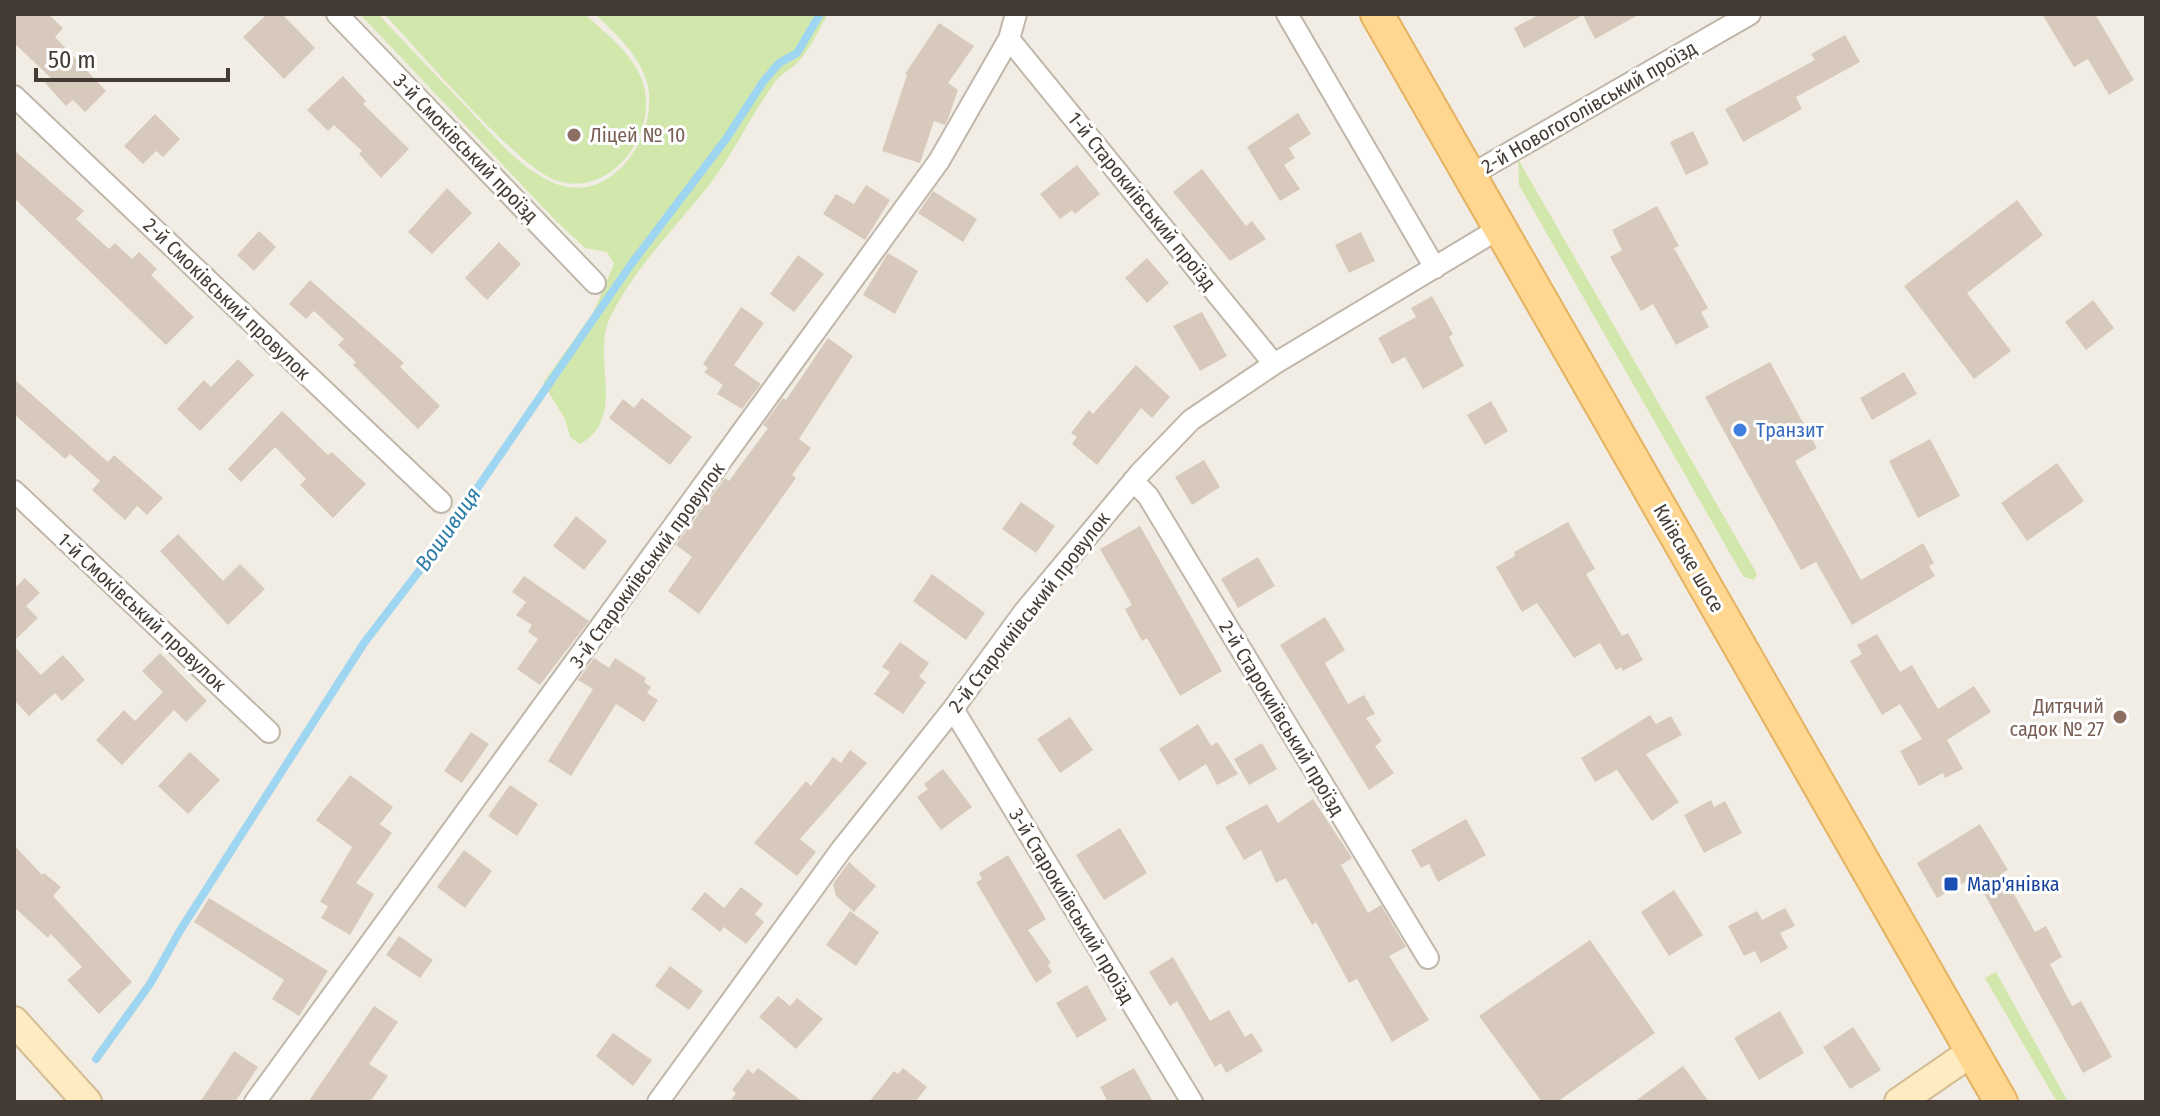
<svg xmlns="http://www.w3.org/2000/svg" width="2160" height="1116" viewBox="0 0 2160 1116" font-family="'Fira Sans Condensed',sans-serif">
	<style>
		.green { fill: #d1e7ab }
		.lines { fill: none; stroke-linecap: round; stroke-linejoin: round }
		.stream { stroke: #9ed5f0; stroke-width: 8 }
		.building { fill: #d7cabc }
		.street-casing { stroke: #c0b6a9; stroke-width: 24 }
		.secondary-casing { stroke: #d3bd93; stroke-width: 32 }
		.primary-casing { stroke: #e4b260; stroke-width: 36 }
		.street { stroke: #fff; stroke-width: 20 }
		.secondary { stroke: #ffebc1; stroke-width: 28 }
		.primary { stroke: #ffd790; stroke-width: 32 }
		.education-dot { fill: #8d6e63; stroke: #fff; stroke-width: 3 }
		.shop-dot { fill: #3f7fe0; stroke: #fff; stroke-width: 3 }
		.transit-dot { fill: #1a4fb4; stroke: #fff; stroke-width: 3 }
		.labels { text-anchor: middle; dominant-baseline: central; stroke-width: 6; stroke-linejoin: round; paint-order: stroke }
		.street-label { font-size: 20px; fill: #443c34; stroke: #fff }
		.education-label { font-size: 20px; fill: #785e54; stroke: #fff; text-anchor: start }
		.shop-label { font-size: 20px; fill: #366cbe; stroke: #fff; text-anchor: start }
		.transit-label { font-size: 20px; fill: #164399; stroke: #fff; text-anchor: start }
		.water-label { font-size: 22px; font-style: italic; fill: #2c7ca8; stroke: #fff }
	</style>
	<rect width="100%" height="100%" fill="#f2ede4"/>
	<path class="green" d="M360 14H378C408 46 439 78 470 111 495 137 518 167 552 182 610 209 658 137 648 87 642 57 616 34 595 14H828C818 31 809 52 795 65 786 72 779 75 773 85 749 119 732 156 707 188 674 229 632 271 609 320 592 358 627 419 580 444L570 437 565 419 543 383 593 313 614 264 607 252 585 248 556 221Z
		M384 14H585C607 35 633 53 643 83 659 134 610 200 555 180 516 166 418 49 384 14Z
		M1518 159 1757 574 1754 580 1743 576 1519 185Z
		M1996 972 2068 1102H2057L1985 978Z"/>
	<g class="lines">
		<path class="stream" d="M96 1059 150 984 181 929 364 643 430 557 632 263 726 139 763 82 779 63 797 53 820 14"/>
	</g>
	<path class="building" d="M14 14H48L63 28 55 37 106 91 85 112 73 100 66 106 45 83 51 78 14 43Z
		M267 14H282L315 48 284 79 243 37Z
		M1540 14H1640L1595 39 1583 15 1524 48 1514 28Z
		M2042 14H2095L2134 80 2109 95 2088 59 2074 67Z
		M939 23 974 46 948 83 958 90 948 119 945 125 934 121 920 163 882 151 907 75 905 74Z
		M1845 35 1860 62 1796 97 1802 109 1743 142 1725 109 1815 60 1811 54Z
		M343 76 366 101 363 104 409 149 381 178 359 154 362 151 334 125 328 131 307 110Z
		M1298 113 1311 134 1289 148 1295 158 1284 165 1300 189 1280 201 1247 147Z
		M155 114 180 139 163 157 156 151 143 164 124 146Z
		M1693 131 1709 164 1686 175 1670 142Z
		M14 150 84 211 76 219 109 249 115 243 132 259 139 252 157 269 151 275 194 317 166 345 14 198Z
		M1077 165 1100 194 1075 214 1072 210 1060 219 1040 194Z
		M1202 169 1246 226 1252 221 1266 239 1230 261 1173 192Z
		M866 185 890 200 865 240 823 214 836 194 854 204Z
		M447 188 472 213 432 254 408 232Z
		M933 191 977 219 963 242 918 213Z
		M2017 200 2043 235 1967 293 2011 351 1974 379 1904 286Z
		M1657 206 1679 246 1674 248 1708 308 1701 312 1709 327 1676 345 1653 304 1641 311 1610 257 1622 250 1612 230Z
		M259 231 276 247 254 271 237 255Z
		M1361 232 1375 261 1349 273 1335 245Z
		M499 242 521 264 487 300 465 278Z
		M888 253 918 271 895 314 863 295Z
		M798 255 824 274 794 312 770 294Z
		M1147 258 1169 283 1147 303 1125 278Z
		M310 280 404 363 400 367 440 406 418 429 353 365 356 362 338 345 344 339 314 311 306 319 289 304Z
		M1432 296 1453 334 1449 337 1464 366 1423 389 1405 357 1392 364 1378 338 1416 317 1411 308Z
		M2093 300 2114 328 2086 350 2065 322Z
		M741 307 764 323 734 365 761 384 742 409 717 394 723 385 704 372 708 368 703 364Z
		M1202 312 1227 356 1200 371 1173 326Z
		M828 338 853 356 799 439 811 448 792 475 796 478 699 614 668 591 692 557 676 545 725 478 729 481 768 428 763 425 783 398 786 400Z
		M238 359 254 375 200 431 177 409 204 380 211 387Z
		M1770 362 1817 448 1795 461 1861 580 1923 543 1934 563 1929 566 1935 576 1852 625 1816 562 1801 570 1705 397Z
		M1136 365 1170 397 1152 418 1141 408 1097 465 1072 444 1077 437 1071 433 1089 410 1093 414Z
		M1904 372 1917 394 1872 420 1860 398Z
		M14 379 108 462 114 455 163 498 147 515 137 506 125 520 92 490 100 481 70 454 65 459 14 414Z
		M642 398 692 437 670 465 609 418 623 399 634 408Z
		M1491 401 1508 431 1485 445 1467 415Z
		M282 411 328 455 332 452 366 484 333 518 300 485 306 479 275 447 241 482 228 469Z
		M1930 439 1960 496 1918 518 1889 461Z
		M1204 460 1220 487 1192 505 1175 477Z
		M2057 463 2084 501 2027 541 2001 503Z
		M1021 502 1055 526 1036 553 1002 529Z
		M576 516 607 541 584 570 553 546Z
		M1568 522 1595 569 1586 574 1622 636 1628 633 1643 660 1623 671 1621 667 1616 670 1600 643 1574 658 1537 603 1522 612 1496 567 1515 556 1514 552Z
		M1140 526 1222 671 1180 696 1147 638 1142 641 1125 609 1132 605 1100 549Z
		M178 534 223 581 240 564 265 589 228 625 160 551Z
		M1258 557 1275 586 1238 608 1221 579Z
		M932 574 985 613 966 640 913 601Z
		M524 576 589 621 540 685 517 669 538 639 528 632 532 625 516 615 526 602 512 592Z
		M25 578 40 593 26 606 38 618 14 641V589Z
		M1325 617 1345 650 1325 663 1348 704 1364 695 1375 714 1366 718 1382 741 1375 746 1394 773 1369 790 1280 645Z
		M1877 634 1900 672 1912 665 1938 709 1974 686 1991 712 1947 740 1963 769 1945 778 1943 773 1919 786 1900 751 1922 739 1900 704 1882 715 1850 661 1862 654 1857 645Z
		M900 642 929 663 919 677 926 682 903 714 874 694 890 672 882 667Z
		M14 646 41 675 63 655 85 680 62 701 55 693 29 716 14 700Z
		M160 653 207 701 186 722 174 710 122 765 96 740 124 710 135 721 163 692 142 671Z
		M594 658 609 668 615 658 646 678 644 682 651 687 647 693 658 700 644 722 616 704 571 776 548 761 593 689 578 680Z
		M1650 715 1656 724 1671 716 1682 735 1646 754 1679 802 1652 821 1617 770 1595 782 1581 758Z
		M1070 717 1093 750 1060 773 1037 739Z
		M1198 724 1211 746 1217 742 1238 774 1217 785 1206 764 1179 781 1159 749Z
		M471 732 489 744 462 783 444 771Z
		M1262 743 1277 769 1249 785 1234 759Z
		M850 750 867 763 800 839 816 852 797 876 754 843 806 781 811 786 833 757 841 763Z
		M190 752 220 780 188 814 158 786Z
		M943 769 972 807 941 830 917 797 928 789 924 784Z
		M350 775 393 807 380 824 392 833 356 883 374 894 350 935 321 918 328 906 320 902 352 847 316 820Z
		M510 785 538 804 517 836 488 816Z
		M1313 799 1352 858 1341 865 1368 913 1381 905 1406 947 1389 956 1429 1020 1392 1042 1357 979 1349 983 1316 922 1312 925 1286 878 1276 883 1261 850 1244 860 1225 827 1267 804 1278 823Z
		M1711 800 1714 807 1725 801 1742 833 1704 853 1684 815Z
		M1466 819 1486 855 1438 882 1429 864 1421 868 1411 850Z
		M1980 824 2008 870 2002 873 2035 932 2046 926 2062 957 2050 964 2072 1006 2081 1001 2112 1057 2083 1073 1980 886 1977 888 1972 878 1937 898 1917 863Z
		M1120 828 1147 873 1104 900 1076 855Z
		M14 845 42 875 44 873 61 887 53 896 132 982 99 1014 67 980 82 967 51 934 48 938 14 907Z
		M464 850 492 871 465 908 437 887Z
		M1008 855 1046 919 1028 930 1051 963 1048 965 1052 972 1036 983 976 882 982 879 979 873Z
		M849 862 876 886 854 912 836 896 833 884Z
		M741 887 763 904 755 914 764 922 746 944 724 927 720 932 691 909 705 892 724 908Z
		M1674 890 1703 935 1669 956 1641 912Z
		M209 898 328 971 299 1016 272 999 284 980 194 922Z
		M1785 908 1795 926 1780 933 1788 948 1761 963 1755 951 1744 956 1728 926 1757 911 1762 920Z
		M850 911 879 932 856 966 826 945Z
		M399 936 433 960 420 978 386 955Z
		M1590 940 1655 1033 1557 1102H1542L1479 1016Z
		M1173 957 1210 1021 1229 1010 1245 1037 1252 1033 1263 1051 1226 1073 1221 1063 1215 1067 1177 1001 1170 1006 1149 972Z
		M670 966 703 991 689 1010 655 986Z
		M1087 985 1107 1020 1077 1038 1056 1003Z
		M778 996 790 1006 797 998 823 1019 796 1049 759 1017Z
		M374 1006 398 1022 369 1064 388 1076 370 1102H308Z
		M1780 1011 1804 1053 1759 1080 1734 1038Z
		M1853 1027 1881 1070 1850 1089 1823 1047Z
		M613 1033 652 1060 633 1086 596 1056Z
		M234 1051 258 1067 235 1102H200Z
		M1683 1066 1709 1102H1634Z
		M758 1068 803 1102H730L736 1093 732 1090 748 1069 753 1074Z
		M903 1068 927 1087 915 1102H869L894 1071 898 1074Z
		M1134 1068 1153 1102H1108L1100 1087Z"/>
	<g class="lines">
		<g class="street-casing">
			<path id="street" d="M337 14 595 283
				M1287 14 1435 268
				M1009 39 1274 364
				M14 96 441 502
				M1469 176 1750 14
				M1133 481 1148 496 1428 958
				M14 491 269 732
				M953 709 1192 1102
				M255 1102 939 161 1009 39 1016 14
				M658 1102 841 850 953 709 1024 612 1141 472 1191 420 1274 364 1500 228"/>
		</g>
		<g class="secondary-casing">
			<path id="secondary" d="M14 1021 87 1102
				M1899 1102 1973 1051"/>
		</g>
		<g class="primary-casing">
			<path id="primary" d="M1377 14 2001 1102"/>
		</g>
		<use href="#street" class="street"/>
		<use href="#secondary" class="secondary"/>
		<use href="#primary" class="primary"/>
	</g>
	<g class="education-dot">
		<circle cx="574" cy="135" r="8"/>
		<circle cx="2120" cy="717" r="8"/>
	</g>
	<circle class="shop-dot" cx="1740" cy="430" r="8"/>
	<rect class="transit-dot" x="1943" y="876" width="16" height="16" rx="4"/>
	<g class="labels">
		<g class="street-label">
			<text transform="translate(1589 107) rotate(-30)">2-й Новогоголівський проїзд</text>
			<text transform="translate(466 148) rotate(46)">3-й Смоківський проїзд</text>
			<text transform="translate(1142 201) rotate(51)">1-й Старокиївський проїзд</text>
			<text transform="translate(227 299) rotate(44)">2-й Смоківський провулок</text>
			<text transform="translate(1689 558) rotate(60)">Київське шосе</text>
			<text transform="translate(647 565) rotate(-54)">3-й Старокиївський провулок</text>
			<text transform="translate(142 612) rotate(43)">1-й Смоківський провулок</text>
			<text transform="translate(1029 612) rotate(-52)">2-й Старокиївський провулок</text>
			<text transform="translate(1282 718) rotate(59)">2-й Старокиївський проїзд</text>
			<text transform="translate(1072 906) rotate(59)">3-й Старокиївський проїзд</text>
		</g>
		<g class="education-label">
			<text x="590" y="135">Ліцей № 10</text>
			<text x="2104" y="706" text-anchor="end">Дитячий<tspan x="2104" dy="23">садок № 27</tspan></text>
		</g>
		<g class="shop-label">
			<text x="1756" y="430">Транзит</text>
		</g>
		<g class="transit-label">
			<text x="1967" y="884">Мар'янівка</text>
		</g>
		<g class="water-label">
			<text transform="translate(448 529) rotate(-55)">Вошивиця</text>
		</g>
	</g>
	<rect width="2160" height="1116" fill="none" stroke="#443c34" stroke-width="32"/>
	<path d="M36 68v12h192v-12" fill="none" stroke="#443c34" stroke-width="4"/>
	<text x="48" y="68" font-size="24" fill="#443c34" stroke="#ffffff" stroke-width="6" paint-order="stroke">50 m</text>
</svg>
